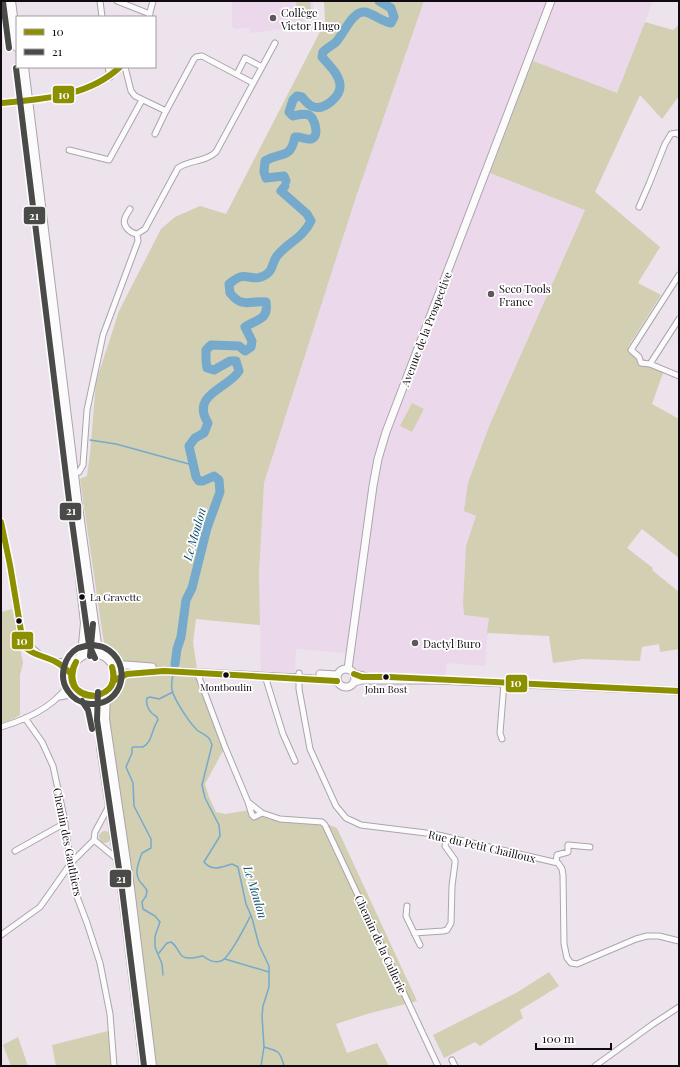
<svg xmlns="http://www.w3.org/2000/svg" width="680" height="1067" viewBox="0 0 680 1067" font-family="'Playfair Display',serif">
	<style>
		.built { fill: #ebd9eb }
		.green { fill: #d2cfb2 }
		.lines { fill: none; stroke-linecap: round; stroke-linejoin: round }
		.stream { stroke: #75aacd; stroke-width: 1.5 }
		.river { stroke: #75aacd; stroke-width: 9 }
		.minor-casing { stroke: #aca4ac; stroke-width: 7 }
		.secondary-casing { stroke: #aca4ac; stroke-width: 9 }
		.primary-casing { stroke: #aca4ac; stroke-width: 10 }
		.minor { stroke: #fcfbfc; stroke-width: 5 }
		.secondary { stroke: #fcfbfc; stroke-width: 7 }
		.primary { stroke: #fcfbfc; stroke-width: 8 }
		.bus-1-casing { stroke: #fff; stroke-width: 9 }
		.bus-2-casing { stroke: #fff; stroke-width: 9 }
		.bus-1 { stroke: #8b8f00; stroke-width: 6 }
		.bus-2 { stroke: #4a4a49; stroke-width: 6 }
		.poi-dot { fill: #5e575e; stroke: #fff; stroke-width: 1.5 }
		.bus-dot { fill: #110b11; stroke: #fff; stroke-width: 1.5 }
		.labels { text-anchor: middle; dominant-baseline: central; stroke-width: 3.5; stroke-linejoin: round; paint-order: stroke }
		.bus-label { font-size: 10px; fill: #110b11; stroke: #fff }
		.poi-label { font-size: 11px; fill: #110b11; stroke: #fff; text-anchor: start }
		.street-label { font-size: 11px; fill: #110b11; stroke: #fff }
		.water-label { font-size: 12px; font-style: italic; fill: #074a69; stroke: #fff }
		.line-badge { stroke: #fff; stroke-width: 1.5 }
		.badge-label { font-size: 11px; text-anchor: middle; font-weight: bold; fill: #fff }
	</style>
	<rect width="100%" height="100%" fill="#ede3ed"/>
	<path class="built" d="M232 1H313L314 20 297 22V27L250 33 249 28 235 29 232 27Z
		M424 1H653L617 93 491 173 585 209 490 424 477 516 466 547 463 603 464 615 489 618 485 666 447 663 445 679 344 674 346 653 296 649 295 673 261 671 259 574 264 483 355 200Z"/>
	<path class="green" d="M296 1H310L312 18 298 20Z
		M324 1H424L355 200 264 483 259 574 260 625 196 619 193 642 198 676 225 747 205 784 209 797 216 812 225 814 250 810 252 815 262 813 280 819 322 822 337 828 417 1001 367 1014 336 1024 347 1053 377 1043 389 1066H152L106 692C116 683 117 672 109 660L111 655 106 652 103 637 80 479 87 476 90 454 96 382 119 311 161 229 175 217 200 206 226 214 325 22Z
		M645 22 673 30 679 25V96L662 119 640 95 595 192 660 247 638 283 661 295 628 347 663 373 652 404 679 419V558L642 529 627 548 653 568 652 570 679 592V649L660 652 659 644 642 647 640 661 583 659 553 663 549 636 487 633 489 618 464 615 463 603 466 546 476 516 464 511 468 483 490 424 585 210 490 173 533 61 617 93Z
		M412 403 424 409 412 432 400 426Z
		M12 609 23 663 20 675V715L9 721 1 723V612Z
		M88 619H90L94 643 87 644Z
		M99 837a6 6 0 1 1 12 0a6 6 0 1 1-12 0Z
		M549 972 559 986 520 1010 523 1018 480 1046 475 1042 444 1058 433 1035 516 993Z
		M108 1031 111 1066H56L52 1045Z
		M18 1037 28 1066H11L3 1045Z"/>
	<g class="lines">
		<path class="stream" d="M90 440 116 444 189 464 192 463
			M174 668 175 664
			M173 674C172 679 171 685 172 690 175 701 189 722 197 730 204 735 210 736 212 745L202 785 205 798 219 825 220 836 204 862C212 872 223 867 232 864L238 867 246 904 252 918 259 945 269 966V987L263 1006 262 1016 264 1047 261 1066
			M159 953 167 943 171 942C176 945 176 947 179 952 184 962 195 957 203 956 208 960 215 963 221 961 230 958 246 924 251 915
			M225 959 269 972
			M163 975 162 964 155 947V936L160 922 155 916 143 909 142 902 146 896 147 891C145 886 141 884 139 880 134 872 139 862 142 853L151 848V839L134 806 133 783 126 767 132 753V748L133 747H143C152 743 152 728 158 720L157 717C150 713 145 706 147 698L150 697 159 699 173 692
			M264 1047C279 1051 280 1051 284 1066"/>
		<path class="river" d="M286 181 284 176 266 178 264 172 265 161C282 151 290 160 295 137 300 136 306 140 311 139 320 137 315 119 309 115 304 113 298 115 293 116L289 112 293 100 297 96 302 97C305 101 310 106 314 107 325 110 341 96 340 85 339 74 329 65 322 57L323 52C327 48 331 46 335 43 343 36 352 10 365 12 374 14 381 21 391 23L394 17 391 8 379 1
			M175 664 177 649 181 637 186 600 192 588 207 528 220 492 219 480 214 476 203 481H199L196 477 189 446 195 438 204 433 208 423C190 394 228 389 239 371L236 361H230L214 370 207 368 206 361V350L211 345 239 346 245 351 251 347 252 341 245 327C257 319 269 320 266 302 249 300 243 309 230 293L229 284C232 282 236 278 240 277 247 275 255 280 261 277 275 272 271 263 277 256 288 242 302 239 311 221L307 214 281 191 285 186"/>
		<g class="minor-casing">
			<path id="minor" d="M100 1 102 17
				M117 1 150 14
				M149 16 153 1
				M108 67 110 77
				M125 67 131 91 135 96 166 111 194 59 196 57 202 56 253 83
				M237 74 245 58 262 67
				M1 103C14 102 25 100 38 99 68 95 99 90 120 67
				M155 134 166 111
				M69 150 109 160 142 100
				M639 207 649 184 665 144 671 134 677 133 679 135
				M130 209C128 212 126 215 125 218 122 226 130 233 137 234
				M137 234 145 229 178 168C189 160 206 162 216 152L275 43
				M679 275 631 350 639 357 641 363 650 364 679 376
				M650 364 679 319
				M69 476 79 472 83 465 87 410 103 335 135 249 138 241 137 234
				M1 522 10 565 21 640C24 647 30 655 39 654
				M21 631 30 646 38 653
				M36 653 57 662 71 674
				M57 662 76 660
				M197 672 225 747 248 802 262 813 280 819 322 822 325 825 438 1066
				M299 673V689L310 749 336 806 346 818 361 825 434 834 558 863 562 869 563 875 564 944 567 958 571 963 577 964 636 939 647 936H659L679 941
				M265 676 283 734 295 761
				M60 697 81 693
				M25 718 42 742 53 766 64 817 72 874 76 894 87 923 100 963 110 1014 114 1066
				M1 727C28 719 58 705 71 680
				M502 739 500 733 504 683
				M248 802 252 815 254 817 262 813
				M94 840 95 832 109 806
				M94 840 117 859
				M15 851 65 823
				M556 862 557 855 568 852V845L590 847
				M407 906 406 916 420 945
				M414 933 443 931 447 930 451 923 452 886 455 863V860L445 846 447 837
				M1 935 40 907 71 863 94 840
				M452 1060 455 1066
				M595 1066 653 1024 679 1007"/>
		</g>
		<g class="secondary-casing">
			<path id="secondary" d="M112 664 152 667
				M337 678a9 9 0 1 1 18 0a9 9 0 1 1-18 0Z
				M348 669 373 486 378 459 386 432 551 1
				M320 674 337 675
				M354 674 367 677
				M113 681 127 674 164 671 299 678 337 681
				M354 682 362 680H437L679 691"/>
		</g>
		<g class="primary-casing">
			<path id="primary" d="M11 1 17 47
				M24 67 77 499 97 644 102 655
				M71 497 85 623 82 655
				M71 675a22 22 0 1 1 44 0a22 22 0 1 1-44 0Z
				M106 692 105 719 130 888 152 1066
				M88 696 96 707 100 724 101 747 122 887 144 1066"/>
		</g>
		<use href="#minor" class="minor"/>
		<use href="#secondary" class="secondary"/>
		<use href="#primary" class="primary"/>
		<g class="bus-1-casing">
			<path id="bus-1" d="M1 103C43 99 88 97 120 67
				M1 522 10 565 21 631C20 655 39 653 56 662 62 665 66 669 71 674
				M76 662C70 673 71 690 85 695 88 696 92 696 95 696
				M76 662C65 681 74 694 95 696
				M354 674 362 677H389L679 691
				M113 681 127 674 164 671 337 681
				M95 696C111 692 116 683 112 667
				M95 696C111 692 117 683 112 667"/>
		</g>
		<g class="bus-2-casing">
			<path id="bus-2" d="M3 2 9 48
				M16 68 69 500 89 645 95 658
				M90 645C86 646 82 647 78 648 64 656 58 677 68 691 73 699 80 703 90 704 124 706 133 662 105 648 102 646 97 646 93 645
				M90 656 93 624
				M98 692 97 720 122 889 144 1066
				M82 701 88 710 92 729"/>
		</g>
		<use href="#bus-1" class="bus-1"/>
		<use href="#bus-2" class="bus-2"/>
	</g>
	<g class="poi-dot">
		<circle cx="273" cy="18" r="4"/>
		<circle cx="491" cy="294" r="4"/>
		<circle cx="415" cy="643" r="4"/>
	</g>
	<g class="bus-dot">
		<circle cx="82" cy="597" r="3.5"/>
		<circle cx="19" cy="621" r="3.5"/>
		<circle cx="226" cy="675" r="3.5"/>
		<circle cx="386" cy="677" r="3.5"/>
	</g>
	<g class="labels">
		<g class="bus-label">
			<text x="90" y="597" text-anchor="start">La Gravette</text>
			<text x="226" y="687">Montboulin</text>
			<text x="386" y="689">John Bost</text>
		</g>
		<g class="poi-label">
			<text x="281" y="12">Collège<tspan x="281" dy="13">Victor Hugo</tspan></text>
			<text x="499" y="288">Seco Tools<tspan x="499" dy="13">France</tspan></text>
			<text x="423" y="643">Dactyl Buro</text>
		</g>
		<g class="street-label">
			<text transform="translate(426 329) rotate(-69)">Avenue de la Prospective</text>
			<text transform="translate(68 842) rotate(79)">Chemin des Gauthiers</text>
			<text transform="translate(482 846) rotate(13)">Rue du Petit Chailloux</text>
			<text transform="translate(381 944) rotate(65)">Chemin de la Cullerie</text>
		</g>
		<g class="water-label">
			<text transform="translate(194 534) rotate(-74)">Le Moulon</text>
			<text transform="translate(256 892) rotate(73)">Le Moulon</text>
		</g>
	</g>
	<g class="line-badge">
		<rect x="52" y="85" width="23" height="19" rx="4" fill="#8b8f00"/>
		<rect x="23" y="206" width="23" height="19" rx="4" fill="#4a4a49"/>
		<rect x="59" y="502" width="23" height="19" rx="4" fill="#4a4a49"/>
		<rect x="11" y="631" width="23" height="19" rx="4" fill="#8b8f00"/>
		<rect x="505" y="674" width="23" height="19" rx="4" fill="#8b8f00"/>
		<rect x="109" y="869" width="23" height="19" rx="4" fill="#4a4a49"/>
	</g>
	<g class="badge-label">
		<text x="64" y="99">10</text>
		<text x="34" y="220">21</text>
		<text x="71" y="515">21</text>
		<text x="22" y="645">10</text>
		<text x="516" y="687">10</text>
		<text x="121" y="883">21</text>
	</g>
	<rect width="680" height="1067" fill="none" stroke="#110b11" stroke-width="4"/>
	<rect x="16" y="16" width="140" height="52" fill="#ffffff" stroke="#a09da0"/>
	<rect x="24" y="29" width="20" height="6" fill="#8b8f00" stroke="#a09da0"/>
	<text x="52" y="36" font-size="12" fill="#110b11">10</text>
	<rect x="24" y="49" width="20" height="6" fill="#4a4a49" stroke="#a09da0"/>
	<text x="52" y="56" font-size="12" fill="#110b11">21</text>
	<path d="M536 1043v6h75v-6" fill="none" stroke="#110b11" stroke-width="2"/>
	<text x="542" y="1043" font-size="12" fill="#110b11" stroke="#ffffff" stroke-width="3" paint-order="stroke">100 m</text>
</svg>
